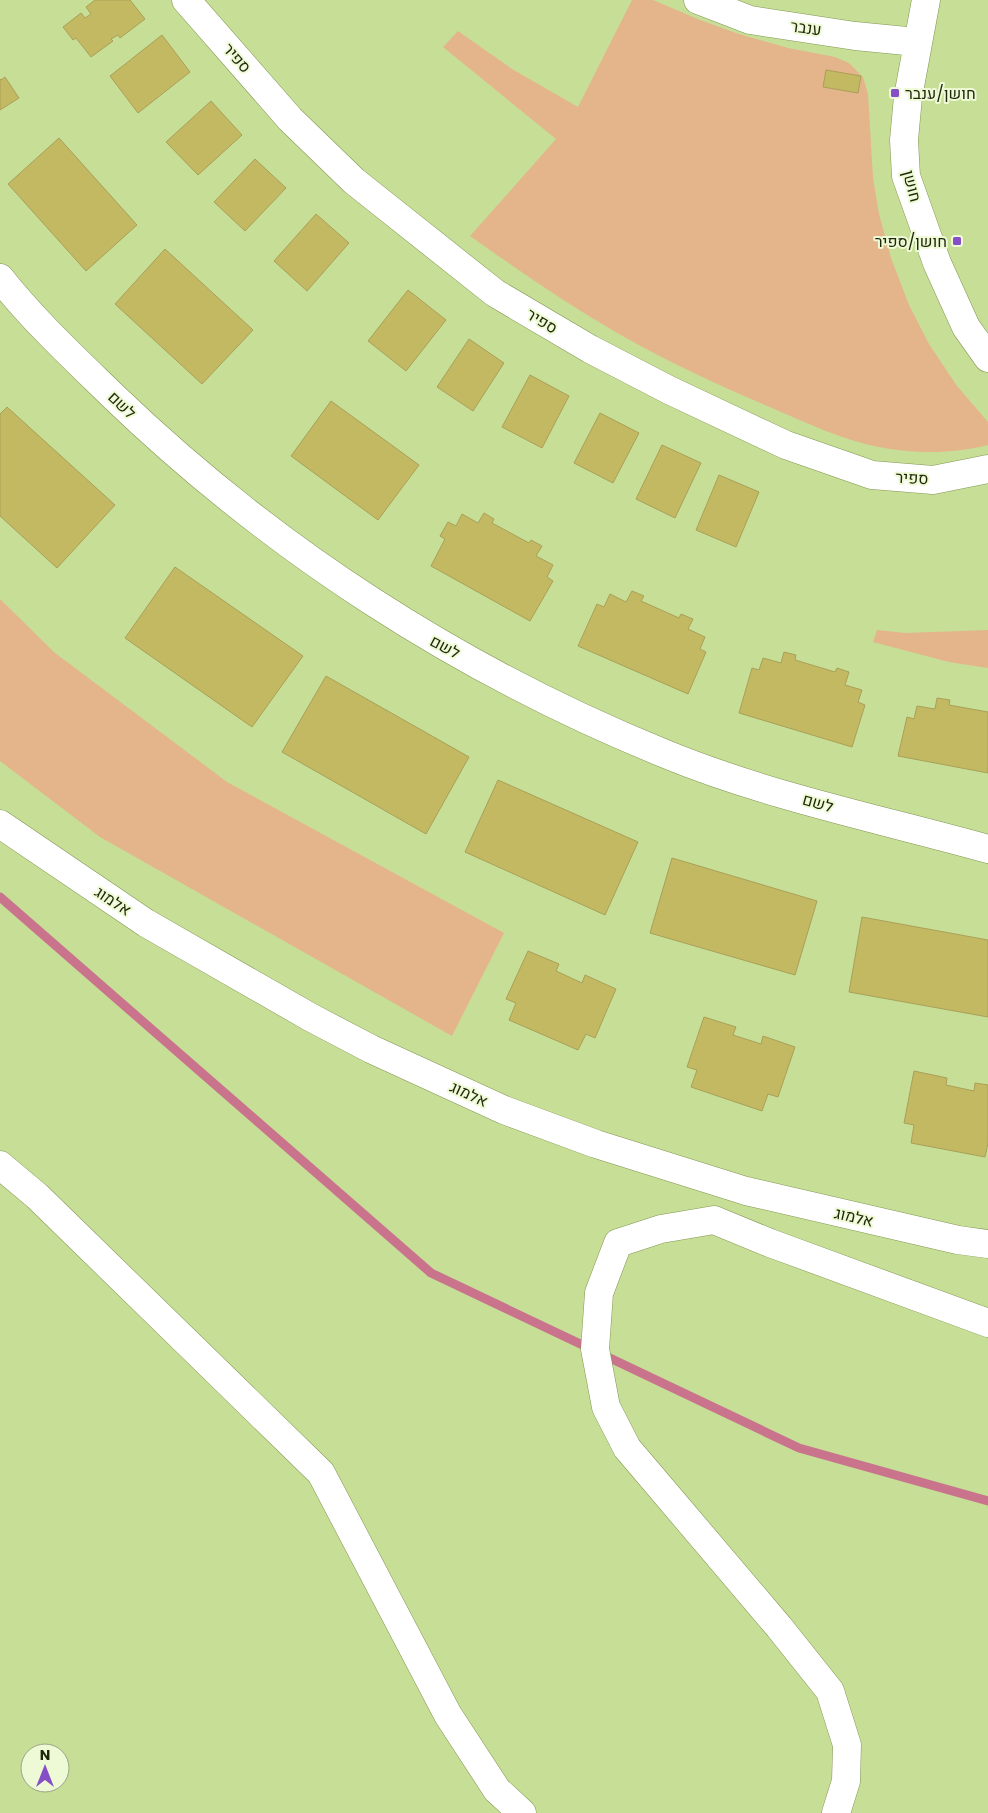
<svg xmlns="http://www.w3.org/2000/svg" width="988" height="1813" viewBox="0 0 988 1813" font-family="Poppins,Heebo,sans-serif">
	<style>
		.green { fill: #e4b48b }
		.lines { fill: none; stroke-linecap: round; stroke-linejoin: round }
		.stream { stroke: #c9748c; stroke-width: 9 }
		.building { fill: #c3b963; stroke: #a9a057 }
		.minor-casing { stroke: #839753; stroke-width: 29 }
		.minor { stroke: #fff; stroke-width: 28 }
		.poi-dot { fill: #874fc6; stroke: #eefad6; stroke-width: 2 }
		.labels { text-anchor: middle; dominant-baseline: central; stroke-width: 4; stroke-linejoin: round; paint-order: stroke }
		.street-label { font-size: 16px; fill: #1f270b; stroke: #eefad6 }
		.poi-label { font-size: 16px; fill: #1f270b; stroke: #eefad6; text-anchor: start }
	</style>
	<rect width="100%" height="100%" fill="#c7de97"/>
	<path class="green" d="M632 0H653L700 20 739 34 788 48 835 57 849 63 863 77 868 94 873 178 879 214 891 258 909 305 929 344 957 386 988 422V445C953 454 915 454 879 447 842 440 807 423 772 408 720 386 668 362 619 334 567 304 518 270 470 236L556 139 443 47 458 31 512 69 578 107Z
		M0 599 55 653 227 782 504 933 452 1036 100 837 0 761Z
		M877 630 906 633 988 630V668L949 662 873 642Z"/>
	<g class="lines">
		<path class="stream" d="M0 897 431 1273 799 1448 988 1501"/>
	</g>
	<path class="building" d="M95 0H130L145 19 120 38 118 35 111 39 113 41 91 57 76 38 73 40 63 27 81 13 85 18 91 14 86 7Z
		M162 35 190 72 138 113 110 76Z
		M826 70 861 76 858 93 823 87Z
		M5 77 19 98 0 110V79L1 80Z
		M211 101 242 135 198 175 166 142Z
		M59 138 137 225 86 271 8 184Z
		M255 159 286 188 245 231 214 202Z
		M316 214 349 243 307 291 274 261Z
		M165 249 253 330 202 384 115 304Z
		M408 290 446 320 406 371 368 341Z
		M469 339 504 363 473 411 437 387Z
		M530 375 569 396 542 448 502 427Z
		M331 401 419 465 378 520 291 456Z
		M7 407 115 505 57 568 0 516V414Z
		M600 413 639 433 613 483 574 463Z
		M662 445 701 463 675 518 636 499Z
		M719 475 759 492 736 547 696 530Z
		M484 513 494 519 492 523 529 543 531 540 542 546 536 556 553 565 547 577 553 581 530 621 431 566 445 539 440 536 448 522 456 526 462 514 478 523Z
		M175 567 303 656 252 727 125 638Z
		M632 591 644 596 641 601 679 618 681 614 693 619 688 629 705 637 700 649 706 652 688 694 578 646 597 604 604 607 610 594 626 602Z
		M784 652 796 655 795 660 835 672 837 668 849 672 845 685 862 690 858 702 865 705 852 747 739 713 752 668 759 670 763 658 781 663Z
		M326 676 469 757 426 834 282 752Z
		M937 698 950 700 949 705 988 712V773L898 756 907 717 914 719 917 706 935 709Z
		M498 780 638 842 605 915 465 852Z
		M672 858 817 901 795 975 650 933Z
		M862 917 988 940V1017L849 992Z
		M528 951 559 964 556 971 582 983 585 975 616 989 595 1038 586 1034 578 1050 509 1020 516 1003 506 999Z
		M704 1017 736 1027 733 1035 761 1044 763 1036 795 1047 778 1097 768 1094 762 1111 691 1087 697 1070 687 1067Z
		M914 1071 947 1078 946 1085 974 1091 975 1083 988 1085V1143L985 1157 911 1143 914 1125 904 1123Z"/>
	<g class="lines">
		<g class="minor-casing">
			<path id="minor" d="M186 0 290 119 354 181 495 293 590 349 669 390 786 445 872 475 933 480 988 469
				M698 0 750 20 855 36 917 42
				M926 0 908 97 904 140 906 176 937 263 966 327 988 358
				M0 278C34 321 74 358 113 396 272 549 459 670 663 753 767 796 880 819 988 849
				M0 824 146 923 310 1017 371 1049 504 1110 596 1144 746 1191 958 1240 988 1244
				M0 1165 37 1196 321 1473 448 1715 497 1790 522 1813
				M836 1813 846 1781 847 1745 830 1691 779 1627 627 1448 606 1407 595 1349 599 1293 618 1243 661 1229 714 1220 770 1243 988 1323"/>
		</g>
		<use href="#minor" class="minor"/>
	</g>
	<g class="poi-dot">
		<rect x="890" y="88" width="10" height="10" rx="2.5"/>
		<rect x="952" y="236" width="10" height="10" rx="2.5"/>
	</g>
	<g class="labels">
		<g class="street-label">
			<text transform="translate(806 28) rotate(8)">ענבר</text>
			<text transform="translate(237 58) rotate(49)">ספיר</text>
			<text transform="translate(912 186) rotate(75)">חושן</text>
			<text transform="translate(542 321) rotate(31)">ספיר</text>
			<text transform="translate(122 405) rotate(44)">לשם</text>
			<text transform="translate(912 478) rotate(3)">ספיר</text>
			<text transform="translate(445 647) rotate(28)">לשם</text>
			<text transform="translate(818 803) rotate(16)">לשם</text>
			<text transform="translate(113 901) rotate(33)">אלמוג</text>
			<text transform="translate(469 1094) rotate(25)">אלמוג</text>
			<text transform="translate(854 1217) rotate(13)">אלמוג</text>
		</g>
		<g class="poi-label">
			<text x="905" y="93">חושן/ענבר</text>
			<text x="947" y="241" text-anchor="end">חושן/ספיר</text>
		</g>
	</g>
	<g transform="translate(45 1768)"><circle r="24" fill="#eefad6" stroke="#9ba685"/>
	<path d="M0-4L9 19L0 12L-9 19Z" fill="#874fc6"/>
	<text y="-8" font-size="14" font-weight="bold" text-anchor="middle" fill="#1f270b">N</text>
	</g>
</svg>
